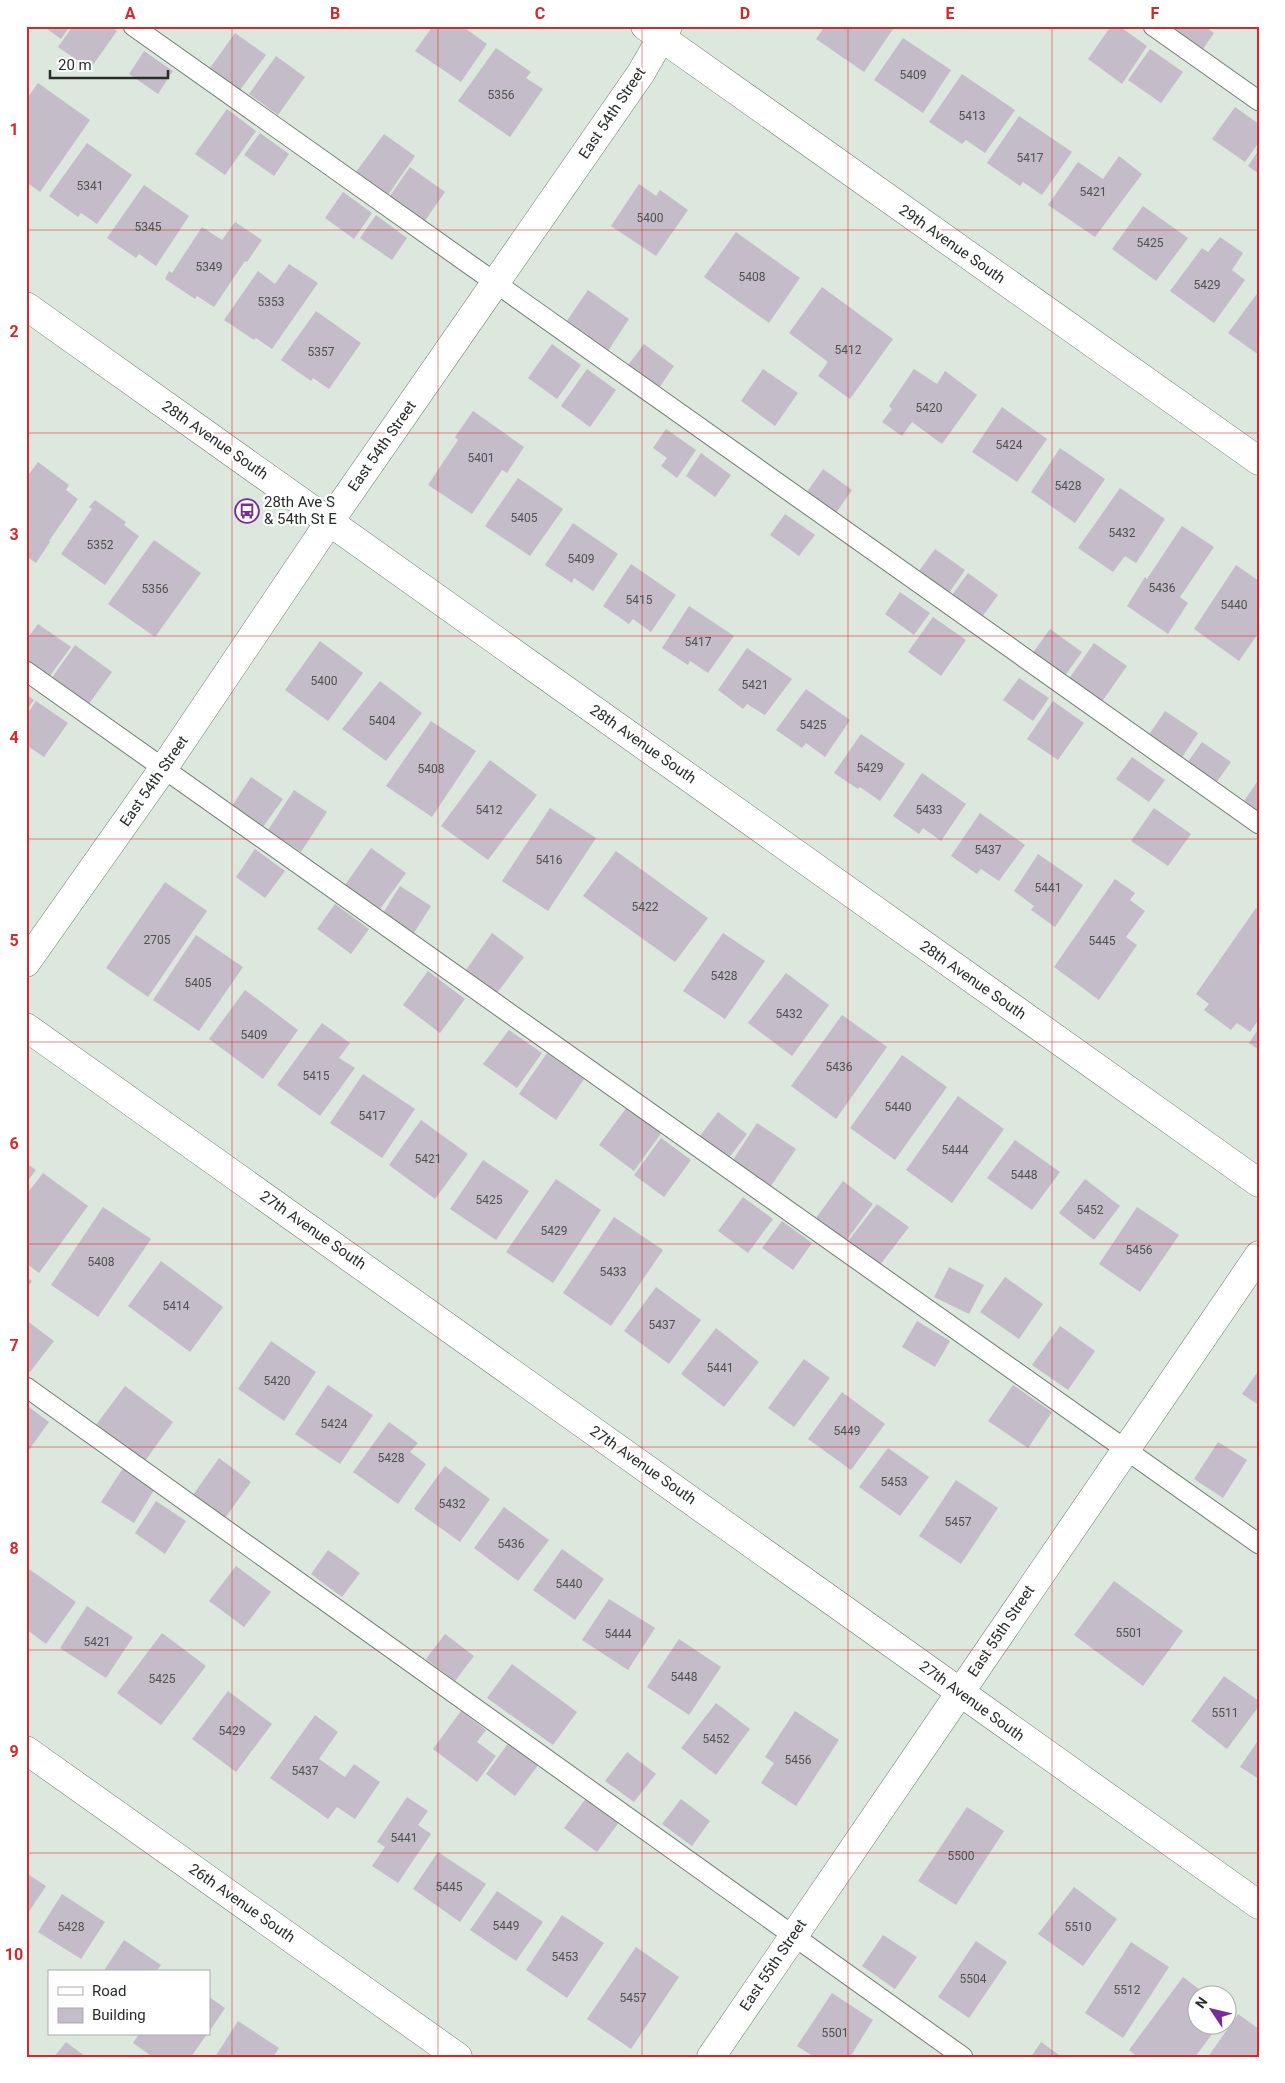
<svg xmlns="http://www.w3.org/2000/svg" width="1285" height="2083" viewBox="0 0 1285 2083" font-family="Roboto,sans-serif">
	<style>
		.building { fill: #c4bcc8 }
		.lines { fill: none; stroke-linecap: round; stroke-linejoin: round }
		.service-casing { stroke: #717c72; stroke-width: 21 }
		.minor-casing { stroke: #717c72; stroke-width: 29 }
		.tertiary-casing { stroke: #717c72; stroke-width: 29 }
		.service { stroke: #fff; stroke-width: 19 }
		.minor { stroke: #fff; stroke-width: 28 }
		.tertiary { stroke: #fff; stroke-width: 28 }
		.grid { fill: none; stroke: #d62828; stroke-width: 1; stroke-opacity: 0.55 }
		.labels { text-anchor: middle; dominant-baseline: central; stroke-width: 4.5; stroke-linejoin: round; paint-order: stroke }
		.number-label { font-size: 12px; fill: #4f5151 }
		.street-label { font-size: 15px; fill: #282d29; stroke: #fff }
		.poi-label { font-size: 15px; fill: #282d29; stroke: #fff; text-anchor: start }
		.neatline { fill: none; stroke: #d62828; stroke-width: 2 }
		.grid-label { font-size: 16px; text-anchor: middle; font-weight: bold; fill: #d62828 }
	</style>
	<rect width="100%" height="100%" fill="#dce8de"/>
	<path class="building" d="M43 26H70L61 39Z
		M73 26H110L117 31 90 69 58 47Z
		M433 26H462L487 44 461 82 415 51Z
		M825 26H889L893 29 864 72 816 39Z
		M1111 26H1119L1147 46 1122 84 1088 59Z
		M1170 26H1204L1214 33 1201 52 1168 29Z
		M235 33 266 55 240 90 210 68Z
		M903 38 951 70 923 113 874 80Z
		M496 48 531 72 526 78 543 89 510 137 458 101Z
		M1150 49 1183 72 1161 103 1128 80Z
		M144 51 173 71 158 94 129 74Z
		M276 56 305 77 278 115 249 94Z
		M962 74 1015 110 985 153 966 140 962 144 929 122Z
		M38 83 90 120 40 192 26 182V100Z
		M1235 107 1259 124V142L1245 162 1212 139Z
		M227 109 256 131 225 175 195 154Z
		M1019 116 1072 152 1042 195 1023 182 1020 186 987 163Z
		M260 133 289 154 274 176 244 155Z
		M384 134 415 156 388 195 356 172Z
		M87 143 132 175 97 224 81 213 78 217 49 196Z
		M1259 150V174L1248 166Z
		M1119 156 1142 174 1095 237 1048 205 1078 162 1103 179Z
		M410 167 445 192 424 222 389 197Z
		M639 184 656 196 660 190 688 210 656 256 611 226Z
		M144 185 189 216 156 266 139 254 136 258 107 238Z
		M343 192 372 213 354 239 325 218Z
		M1143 206 1188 238 1156 281 1112 249Z
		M376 215 407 238 392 260 360 238Z
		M235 222 262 240 247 262 245 261 214 307 197 296 195 299 165 279 169 271 172 273 202 227 222 240Z
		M736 232 800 278 769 323 704 277Z
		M1220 237 1243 253 1232 270 1245 280 1214 323 1170 291 1202 248 1208 252Z
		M289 264 318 283 272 349 256 338 254 340 224 320 258 271 275 284Z
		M822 287 893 339 850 399 818 376 828 362 789 333Z
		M588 290 629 319 608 351 566 322Z
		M1259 291V355L1228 333Z
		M316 311 361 343 329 389 313 378 311 381 281 360Z
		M552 344 581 365 557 399 528 378Z
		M644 344 674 366 659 388 628 365Z
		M587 369 616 390 590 427 561 406Z
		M763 369 798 393 775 426 741 401Z
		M914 369 937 384 945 371 977 395 942 444 912 422 902 436 882 422 892 409 889 406Z
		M1002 407 1047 439 1017 482 972 452Z
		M473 411 524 447 507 473 502 470 472 514 428 485 458 440 455 437Z
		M666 429 696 450 677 478 661 466 667 458 653 448Z
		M1060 448 1105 479 1075 523 1031 492Z
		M701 453 731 475 715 497 686 476Z
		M38 462 69 485 66 490 78 499 49 541 50 542 36 563 26 556V478Z
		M823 469 852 490 836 513 807 492Z
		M518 478 563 509 530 556 485 526Z
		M1120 488 1165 519 1136 563 1125 556 1113 572 1078 548Z
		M95 500 126 522 124 525 139 536 105 585 61 554 92 509 89 507Z
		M785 514 815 535 799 556 770 535Z
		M573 523 618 554 593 591 574 578 572 583 545 565Z
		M1182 526 1214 547 1180 597 1188 603 1168 634 1127 606 1145 577 1147 579Z
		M154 540 201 573 155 637 108 604Z
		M935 549 965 570 949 593 919 571Z
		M631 564 676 595 651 632 633 619 629 624 603 606Z
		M1236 565 1259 581V632L1239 661 1194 629Z
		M968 573 998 595 982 617 952 595Z
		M900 592 930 613 914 635 885 614Z
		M689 606 734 636 708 673 690 661 688 665 662 648Z
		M933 617 966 640 941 676 908 652Z
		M38 624 71 647 49 677 26 661V640Z
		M1050 629 1082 652 1064 677 1032 654Z
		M320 641 363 673 328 721 285 690Z
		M1094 643 1127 666 1101 703 1068 680Z
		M75 645 112 672 88 705 51 679Z
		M747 648 792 679 765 715 747 704 743 709 718 690Z
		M1019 678 1049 698 1033 721 1003 700Z
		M380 681 422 713 386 761 342 729Z
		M806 689 850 720 825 757 806 743 802 748 776 730Z
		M26 694 34 700 26 711Z
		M36 701 68 723 44 757 26 745V715Z
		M1053 701 1084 723 1058 760 1027 739Z
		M1165 711 1198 733 1181 759 1148 736Z
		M431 721 476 751 432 817 386 786Z
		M861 734 905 764 880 801 860 787 858 789 834 773Z
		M1202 742 1231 762 1216 783 1187 763Z
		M1132 757 1165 780 1149 802 1116 779Z
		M490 760 537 795 488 860 441 826Z
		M922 773 966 804 941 841 923 828 919 834 893 816Z
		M251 777 283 799 263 827 232 806Z
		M1259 779V812L1244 801Z
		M294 790 327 812 301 852 268 830Z
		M550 808 596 838 548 911 502 881Z
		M1154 808 1191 834 1168 866 1131 841Z
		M980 813 1025 845 999 881 981 869 977 874 951 856Z
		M371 848 406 873 380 909 345 885Z
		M255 849 285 871 265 898 236 877Z
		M616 851 708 918 675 962 583 896Z
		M1038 854 1083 885 1055 927 1031 910 1034 906 1014 891Z
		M1115 879 1135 893 1130 900 1145 911 1126 937 1137 945 1099 1000 1054 967Z
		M165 882 207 911 148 997 106 968Z
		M400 886 431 906 414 933 383 913Z
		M335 904 369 929 351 954 317 929Z
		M1256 908 1259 911V1019L1250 1032 1237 1023 1231 1030 1204 1010 1209 1004 1196 994Z
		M492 933 524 957 497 993 466 970Z
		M723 933 765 961 725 1019 683 991Z
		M196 935 243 967 199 1031 153 1000Z
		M428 971 465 999 440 1033 403 1005Z
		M786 973 829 1005 792 1056 748 1023Z
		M245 990 298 1030 263 1079 209 1039Z
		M842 1015 887 1047 836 1119 791 1086Z
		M322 1023 350 1043 339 1058 355 1068 320 1116 277 1085Z
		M1259 1028V1050L1249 1043Z
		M509 1030 542 1053 517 1088 483 1064Z
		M547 1053 584 1079 556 1120 519 1094Z
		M902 1055 947 1087 895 1160 850 1128Z
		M363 1074 415 1109 382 1158 330 1123Z
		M958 1096 1004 1129 952 1203 906 1170Z
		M630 1103 665 1128 634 1171 599 1145Z
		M718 1112 747 1134 729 1158 700 1136Z
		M421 1120 468 1154 435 1199 389 1165Z
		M757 1123 796 1149 771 1186 733 1160Z
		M661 1138 691 1160 664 1197 634 1175Z
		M1015 1140 1060 1172 1032 1210 987 1178Z
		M483 1160 529 1191 496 1240 450 1209Z
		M26 1163 36 1170 26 1183Z
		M43 1173 88 1206 39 1273 26 1263V1195Z
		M556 1179 601 1210 553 1283 506 1252Z
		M1085 1179 1120 1206 1094 1240 1059 1213Z
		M843 1181 873 1204 846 1241 816 1218Z
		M743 1197 773 1219 748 1253 718 1231Z
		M877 1204 909 1227 880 1265 848 1241Z
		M103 1207 151 1239 98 1317 51 1285Z
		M1137 1207 1179 1235 1140 1292 1099 1264Z
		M614 1217 663 1250 611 1326 563 1293Z
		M782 1221 812 1243 793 1270 762 1248Z
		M161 1261 223 1307 190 1352 128 1306Z
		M949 1267 984 1285 969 1314 934 1297Z
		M26 1277 32 1281 26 1289Z
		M1005 1277 1043 1304 1019 1339 980 1312Z
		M656 1287 701 1320 669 1364 624 1331Z
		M26 1320 54 1341 30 1372 26 1370Z
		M917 1321 950 1341 935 1367 902 1347Z
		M1060 1326 1095 1351 1068 1390 1032 1365Z
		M716 1328 759 1362 724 1407 681 1374Z
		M271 1341 316 1372 284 1421 238 1389Z
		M804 1359 830 1378 794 1427 768 1408Z
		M1259 1370V1405L1242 1394Z
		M328 1385 373 1415 340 1464 295 1434Z
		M1013 1385 1052 1412 1028 1448 988 1421Z
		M125 1386 173 1422 145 1461 96 1425Z
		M842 1392 885 1424 851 1470 808 1439Z
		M26 1405 49 1422 26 1454Z
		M389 1422 418 1443 410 1452 426 1464 398 1504 353 1472Z
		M1218 1442 1247 1460 1223 1498 1194 1479Z
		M888 1448 929 1477 900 1516 859 1487Z
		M219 1458 251 1482 225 1518 193 1495Z
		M125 1465 157 1485 134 1523 101 1502Z
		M445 1466 490 1499 460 1542 414 1509Z
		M956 1480 998 1508 961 1564 919 1536Z
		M156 1501 186 1521 165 1554 135 1533Z
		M504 1507 549 1540 518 1581 474 1548Z
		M562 1549 604 1579 575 1620 533 1590Z
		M328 1550 360 1573 342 1597 311 1574Z
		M236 1566 271 1592 244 1627 209 1601Z
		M26 1567 76 1602 46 1644 26 1629Z
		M1114 1581 1183 1631 1143 1686 1074 1635Z
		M609 1599 655 1628 628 1670 582 1640Z
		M87 1606 133 1637 106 1678 60 1648Z
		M162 1633 206 1666 161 1725 117 1693Z
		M445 1634 474 1656 455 1681 426 1659Z
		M679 1639 721 1667 689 1715 647 1687Z
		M512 1664 577 1712 553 1745 487 1698Z
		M1224 1676 1259 1701V1706L1227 1749 1191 1721Z
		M228 1691 272 1724 236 1772 192 1739Z
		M716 1703 750 1729 716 1775 681 1748Z
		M461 1711 486 1730 477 1742 496 1756 477 1782 433 1749Z
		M795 1711 839 1740 796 1806 761 1783 774 1763 765 1757Z
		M315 1715 338 1732 319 1759 345 1777 354 1764 380 1782 355 1819 337 1807 328 1819 270 1778Z
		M1259 1739V1779L1240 1767Z
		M509 1742 539 1764 515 1796 486 1774Z
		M627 1752 656 1774 634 1802 605 1781Z
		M407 1797 428 1811 418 1825 431 1834 398 1883 372 1866 385 1847 377 1842Z
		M587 1797 620 1821 597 1852 564 1828Z
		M681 1799 710 1821 692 1846 662 1824Z
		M967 1807 1004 1831 956 1905 918 1881Z
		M438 1852 486 1884 460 1922 413 1889Z
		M26 1873 46 1886 26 1916Z
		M1074 1887 1117 1919 1083 1966 1038 1934Z
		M497 1891 543 1922 516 1961 470 1930Z
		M62 1894 105 1922 81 1959 38 1932Z
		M562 1915 604 1943 567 1998 526 1970Z
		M883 1935 917 1957 895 1989 862 1966Z
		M124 1940 161 1965 156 1972H103Z
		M976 1941 1007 1962 969 2018 938 1997Z
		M1131 1942 1169 1967 1123 2038 1085 2013Z
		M636 1947 679 1977 631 2049 587 2019Z
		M1183 1977 1208 1996H1198V2026H1218L1195 2057H1138L1129 2050Z
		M832 1993 873 2020 850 2057H814L797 2046Z
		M209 1997 225 2008 209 2032Z
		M1238 2014 1259 2029V2057H1208Z
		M238 2021 279 2048 273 2057H215Z
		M139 2034H207L191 2057H153L133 2043Z
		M66 2042 86 2057H54Z
		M1041 2042 1062 2057H1031Z"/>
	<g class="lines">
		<g class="service-casing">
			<path id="service" d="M133 26 1259 824
				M1153 26 1259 101
				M26 671C435 964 849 1251 1259 1544
				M26 1387 963 2057"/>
		</g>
		<g class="minor-casing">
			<path id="minor" d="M645 26 1259 461
				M26 963 163 769 330 521
				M26 1027 1259 1905
				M26 1750 458 2057
				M711 2057 1259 1255"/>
		</g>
		<g class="tertiary-casing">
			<path id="tertiary" d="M26 306 1259 1183
				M330 521 641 73 668 26"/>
		</g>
		<use href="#service" class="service"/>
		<use href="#minor" class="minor"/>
		<use href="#tertiary" class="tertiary"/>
	</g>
	<path class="grid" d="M232 26V2057M438 26V2057M642 26V2057M848 26V2057M1052 26V2057M26 230H1259M26 433H1259M26 636H1259M26 839H1259M26 1042H1259M26 1244H1259M26 1447H1259M26 1650H1259M26 1853H1259"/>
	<defs>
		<g id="bus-ring" transform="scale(1.25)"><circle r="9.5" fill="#fff" stroke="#7b2a9a" stroke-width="1.5"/><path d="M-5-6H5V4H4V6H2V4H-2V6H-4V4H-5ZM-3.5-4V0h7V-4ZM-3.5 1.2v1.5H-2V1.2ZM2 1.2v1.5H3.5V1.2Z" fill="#7b2a9a"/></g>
	</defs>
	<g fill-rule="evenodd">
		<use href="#bus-ring" x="247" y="511"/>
	</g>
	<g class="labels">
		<g class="number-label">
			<text x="913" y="75">5409</text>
			<text x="501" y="95">5356</text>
			<text x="972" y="116">5413</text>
			<text x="1030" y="158">5417</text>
			<text x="90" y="186">5341</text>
			<text x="1093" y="192">5421</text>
			<text x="650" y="218">5400</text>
			<text x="148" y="227">5345</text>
			<text x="1150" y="243">5425</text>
			<text x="209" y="267">5349</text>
			<text x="752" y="277">5408</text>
			<text x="1207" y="285">5429</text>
			<text x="271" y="302">5353</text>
			<text x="848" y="350">5412</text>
			<text x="321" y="352">5357</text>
			<text x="929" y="408">5420</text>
			<text x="1009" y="445">5424</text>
			<text x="481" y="458">5401</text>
			<text x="1068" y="486">5428</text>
			<text x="524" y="518">5405</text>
			<text x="1122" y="533">5432</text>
			<text x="100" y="545">5352</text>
			<text x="581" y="559">5409</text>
			<text x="1162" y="588">5436</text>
			<text x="155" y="589">5356</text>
			<text x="639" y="600">5415</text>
			<text x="1234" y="605">5440</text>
			<text x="698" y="642">5417</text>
			<text x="324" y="681">5400</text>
			<text x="755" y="685">5421</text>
			<text x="382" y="721">5404</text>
			<text x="813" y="725">5425</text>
			<text x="870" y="768">5429</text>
			<text x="431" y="769">5408</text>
			<text x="489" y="810">5412</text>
			<text x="929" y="810">5433</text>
			<text x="988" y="850">5437</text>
			<text x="549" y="860">5416</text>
			<text x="1048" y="888">5441</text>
			<text x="645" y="907">5422</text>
			<text x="157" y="940">2705</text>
			<text x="1102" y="941">5445</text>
			<text x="724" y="976">5428</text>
			<text x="198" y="983">5405</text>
			<text x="789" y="1014">5432</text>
			<text x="254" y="1035">5409</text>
			<text x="839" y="1067">5436</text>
			<text x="316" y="1076">5415</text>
			<text x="898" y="1107">5440</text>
			<text x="372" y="1116">5417</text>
			<text x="955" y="1150">5444</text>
			<text x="428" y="1159">5421</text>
			<text x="1024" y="1175">5448</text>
			<text x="489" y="1200">5425</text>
			<text x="1090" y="1210">5452</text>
			<text x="554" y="1231">5429</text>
			<text x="1139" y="1250">5456</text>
			<text x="101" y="1262">5408</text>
			<text x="613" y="1272">5433</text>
			<text x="176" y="1306">5414</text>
			<text x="662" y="1325">5437</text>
			<text x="720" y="1368">5441</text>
			<text x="277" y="1381">5420</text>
			<text x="334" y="1424">5424</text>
			<text x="847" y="1431">5449</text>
			<text x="391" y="1458">5428</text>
			<text x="894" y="1482">5453</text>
			<text x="452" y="1504">5432</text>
			<text x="958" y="1522">5457</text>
			<text x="511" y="1544">5436</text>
			<text x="569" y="1584">5440</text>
			<text x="1129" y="1633">5501</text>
			<text x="618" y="1634">5444</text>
			<text x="97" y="1642">5421</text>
			<text x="684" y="1677">5448</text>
			<text x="162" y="1679">5425</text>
			<text x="1225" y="1713">5511</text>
			<text x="232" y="1731">5429</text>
			<text x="716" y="1739">5452</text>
			<text x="798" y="1760">5456</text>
			<text x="305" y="1771">5437</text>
			<text x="404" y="1838">5441</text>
			<text x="961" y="1856">5500</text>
			<text x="449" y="1887">5445</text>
			<text x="506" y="1926">5449</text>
			<text x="71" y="1927">5428</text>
			<text x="1078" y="1927">5510</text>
			<text x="565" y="1957">5453</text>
			<text x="973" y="1979">5504</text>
			<text x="1127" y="1990">5512</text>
			<text x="633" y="1998">5457</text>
			<text x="835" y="2033">5501</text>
		</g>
		<g class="street-label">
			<text transform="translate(612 113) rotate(-56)">East 54th Street</text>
			<text transform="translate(952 244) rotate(35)">29th Avenue South</text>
			<text transform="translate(215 440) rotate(35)">28th Avenue South</text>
			<text transform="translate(382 446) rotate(-55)">East 54th Street</text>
			<text transform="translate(643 744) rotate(35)">28th Avenue South</text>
			<text transform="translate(154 781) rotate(-55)">East 54th Street</text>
			<text transform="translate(973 980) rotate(35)">28th Avenue South</text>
			<text transform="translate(313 1230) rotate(35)">27th Avenue South</text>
			<text transform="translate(643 1465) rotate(35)">27th Avenue South</text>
			<text transform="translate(1001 1631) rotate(-56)">East 55th Street</text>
			<text transform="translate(972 1701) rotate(36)">27th Avenue South</text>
			<text transform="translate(242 1903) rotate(35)">26th Avenue South</text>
			<text transform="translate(773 1965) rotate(-56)">East 55th Street</text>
		</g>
		<g class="poi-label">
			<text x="264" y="502">28th Ave S<tspan x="264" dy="17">&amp; 54th St E</tspan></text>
		</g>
	</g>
	<rect width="1285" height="2083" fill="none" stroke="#ffffff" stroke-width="55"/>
	<rect x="48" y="1970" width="162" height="65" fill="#ffffff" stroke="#a9aba9"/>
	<rect x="58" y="1987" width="25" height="8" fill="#ffffff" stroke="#a9aba9"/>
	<text x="92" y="1996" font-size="15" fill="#282d29">Road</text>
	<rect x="58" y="2008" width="25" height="15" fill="#c4bcc8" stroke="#a9aba9"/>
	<text x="92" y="2020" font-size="15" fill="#282d29">Building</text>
	<g transform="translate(1212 2010) rotate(305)"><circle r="24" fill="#ffffff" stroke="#a9aba9"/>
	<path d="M0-4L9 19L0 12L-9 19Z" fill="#7b2a9a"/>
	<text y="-8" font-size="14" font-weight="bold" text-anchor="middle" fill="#282d29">N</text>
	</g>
	<path d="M50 70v8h118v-8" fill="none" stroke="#282d29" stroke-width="2.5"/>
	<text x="58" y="70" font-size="15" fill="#282d29" stroke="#ffffff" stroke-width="4" paint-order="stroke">20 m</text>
	<rect x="28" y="28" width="1230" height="2028" class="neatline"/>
	<g class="grid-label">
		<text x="130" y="19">A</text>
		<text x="335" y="19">B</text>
		<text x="540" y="19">C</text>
		<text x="745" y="19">D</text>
		<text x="950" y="19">E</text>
		<text x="1155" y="19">F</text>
		<text x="14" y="135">1</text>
		<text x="14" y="337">2</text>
		<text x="14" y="540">3</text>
		<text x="14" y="743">4</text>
		<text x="14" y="946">5</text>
		<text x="14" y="1149">6</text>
		<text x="14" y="1351">7</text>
		<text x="14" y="1554">8</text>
		<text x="14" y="1757">9</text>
		<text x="14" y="1960">10</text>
	</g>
</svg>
